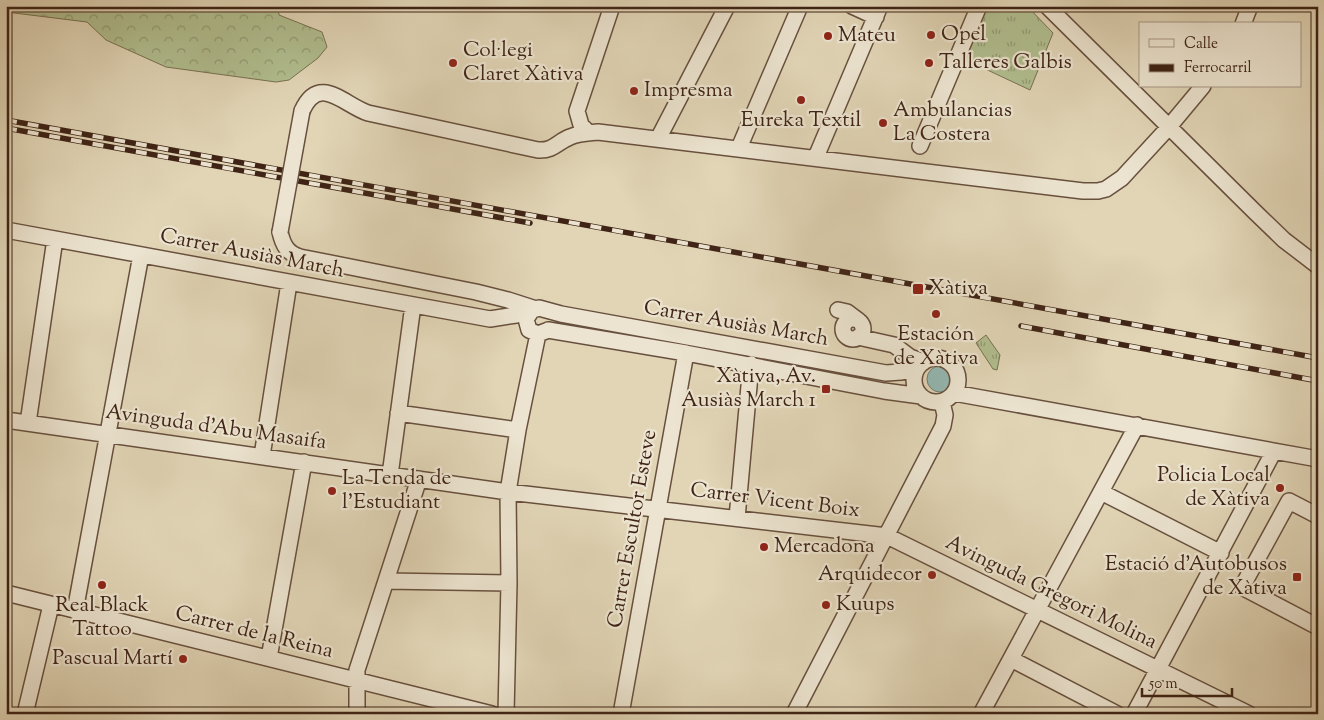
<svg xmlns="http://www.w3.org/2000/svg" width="1324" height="720" viewBox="0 0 1324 720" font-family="'Sorts Mill Goudy',serif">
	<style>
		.grass { fill: url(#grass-tufts); stroke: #787152 }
		.forest { fill: url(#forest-crowns); stroke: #787152 }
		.water { fill: #94b8b2; stroke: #727d74 }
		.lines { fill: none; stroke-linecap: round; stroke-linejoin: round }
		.minor-casing { stroke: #68503e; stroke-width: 18 }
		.minor { stroke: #ece4d0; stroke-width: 15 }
		.rail-casing { stroke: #3f2416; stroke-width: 5.5 }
		.rail { stroke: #ece4d0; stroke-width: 4; stroke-dasharray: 11; stroke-linecap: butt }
		.minor-bridge-casing { stroke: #68503e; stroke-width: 18; stroke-linecap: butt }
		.minor-bridge { stroke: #ece4d0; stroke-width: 15 }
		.poi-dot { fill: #8f2418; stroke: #ece4d0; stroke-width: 2 }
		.labels { text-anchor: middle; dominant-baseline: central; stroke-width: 4.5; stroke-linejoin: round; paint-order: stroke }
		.poi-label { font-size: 21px; fill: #3f2416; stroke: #ece4d0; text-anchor: start }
		.street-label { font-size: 21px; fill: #3f2416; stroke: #ece4d0 }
	</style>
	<defs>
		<pattern id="grass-tufts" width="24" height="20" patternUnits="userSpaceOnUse" patternTransform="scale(1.25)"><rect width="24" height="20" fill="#b1be8f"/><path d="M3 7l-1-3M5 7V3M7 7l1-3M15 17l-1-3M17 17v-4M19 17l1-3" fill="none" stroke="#919a74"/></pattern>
		<pattern id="forest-crowns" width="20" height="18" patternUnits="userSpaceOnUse" patternTransform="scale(1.25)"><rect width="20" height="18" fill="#b1be8f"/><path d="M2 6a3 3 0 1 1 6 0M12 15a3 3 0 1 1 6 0" fill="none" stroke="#919a74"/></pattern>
	</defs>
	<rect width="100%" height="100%" fill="#e1d5b6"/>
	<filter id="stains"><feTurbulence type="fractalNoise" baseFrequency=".004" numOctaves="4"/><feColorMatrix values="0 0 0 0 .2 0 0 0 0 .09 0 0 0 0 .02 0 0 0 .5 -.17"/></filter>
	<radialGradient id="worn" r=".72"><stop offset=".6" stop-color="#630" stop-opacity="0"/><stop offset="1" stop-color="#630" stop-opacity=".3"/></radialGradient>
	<path class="grass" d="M984 6H1027L1053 33 1030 90 962 58Z
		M986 335 1000 355 997 370 993 369 976 343Z"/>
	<path class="forest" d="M6 6H278L279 15 322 32 327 47 318 58 289 80 276 82 166 67 106 40 87 22 6 12Z"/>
	<path class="water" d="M927 379a13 13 0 1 1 26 0a13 13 0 1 1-26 0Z"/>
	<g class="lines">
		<g class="minor-casing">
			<path id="minor" d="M852 6 876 17
				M1047 6 1255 212 1284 240 1318 266
				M1243 24 1250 6
				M302 111C319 73 344 105 368 113L538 150C554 151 557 142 570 137 579 133 589 133 598 132L1083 191H1098L1106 189 1122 178 1168 128 1203 86
				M589 133 581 125 577 111 612 6
				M658 139 727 6
				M920 146 979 6
				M739 148 800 6
				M816 157 880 6
				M6 230 490 319 516 315 539 308 561 314 886 373 901 372 918 367
				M280 232C283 245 287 253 300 257L476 292 508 300 536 309
				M532 310 526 319 529 330 538 334 546 331
				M838 310 847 312 859 321
				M843 329a10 10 0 1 1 20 0a10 10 0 1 1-20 0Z
				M548 330 686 353 884 391 921 396
				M858 337 894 345 910 357 924 362
				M914 380a22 22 0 1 1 44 0a22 22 0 1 1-44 0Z
				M954 393 1318 459
				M398 413 518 430
				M6 420 508 492 887 536 1249 714
				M28 423 55 239
				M262 456 289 283
				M390 475 413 305
				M1101 492 1221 553
				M1318 516 1289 501 1242 587 1318 627
				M737 518 751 364
				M386 581 509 583
				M6 593 492 714
				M75 611 141 255
				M269 658 304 462
				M1011 659 1117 714
				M25 714 51 605
				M357 714V670L419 479
				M506 714 509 583 508 492 518 430 538 334
				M621 714 686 353
				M794 714 943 426 945 415 942 402
				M981 714 1137 425
				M1134 714 1274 451"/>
		</g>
		<use href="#minor" class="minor"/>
		<g class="rail-casing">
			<path id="rail" d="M6 120 1318 358
				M6 128 530 223
				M1021 326 1318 381"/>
		</g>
		<use href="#rail" class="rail"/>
		<g class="minor-bridge-casing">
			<path id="minor-bridge" d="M280 232 302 111"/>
		</g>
		<use href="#minor-bridge" class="minor-bridge"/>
	</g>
	<g class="poi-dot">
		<circle cx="931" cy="35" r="5"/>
		<circle cx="828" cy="36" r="5"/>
		<circle cx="453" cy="63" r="5"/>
		<circle cx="929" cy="63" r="5"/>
		<circle cx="634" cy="91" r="5"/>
		<circle cx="801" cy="100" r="5"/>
		<circle cx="883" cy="123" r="5"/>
		<rect x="912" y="283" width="12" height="12" rx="2.5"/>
		<circle cx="936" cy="314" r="5"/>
		<rect x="821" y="384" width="10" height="10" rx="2.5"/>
		<circle cx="1280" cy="488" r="5"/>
		<circle cx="332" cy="491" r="5"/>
		<circle cx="764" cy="547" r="5"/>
		<circle cx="932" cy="575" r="5"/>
		<rect x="1292" y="572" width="10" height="10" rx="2.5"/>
		<circle cx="102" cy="585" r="5"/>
		<circle cx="826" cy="605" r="5"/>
		<circle cx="183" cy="659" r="5"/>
	</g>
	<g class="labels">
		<g class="poi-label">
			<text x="941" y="35">Opel</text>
			<text x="838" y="36">Mateu</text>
			<text x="463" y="51">Col·legi<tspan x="463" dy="24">Claret Xàtiva</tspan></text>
			<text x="939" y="63">Talleres Galbis</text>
			<text x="644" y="91">Impresma</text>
			<text x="893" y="111">Ambulancias<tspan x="893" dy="24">La Costera</tspan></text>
			<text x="801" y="121" text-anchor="middle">Eureka Textil</text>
			<text x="929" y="289">Xàtiva</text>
			<text x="936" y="335" text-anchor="middle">Estación<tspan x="936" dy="24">de Xàtiva</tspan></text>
			<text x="816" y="377" text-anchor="end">Xàtiva, Av.<tspan x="816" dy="24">Ausiàs March 1</tspan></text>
			<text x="1270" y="476" text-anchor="end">Policia Local<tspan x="1270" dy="24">de Xàtiva</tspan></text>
			<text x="342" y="479">La Tenda de<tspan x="342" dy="24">l'Estudiant</tspan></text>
			<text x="774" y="547">Mercadona</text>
			<text x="1287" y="565" text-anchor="end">Estació d'Autobusos<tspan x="1287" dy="24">de Xàtiva</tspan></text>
			<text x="922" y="575" text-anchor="end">Arquidecor</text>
			<text x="836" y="605">Kuups</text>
			<text x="102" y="606" text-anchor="middle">Real Black<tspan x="102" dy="24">Tattoo</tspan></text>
			<text x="173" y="659" text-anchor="end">Pascual Martí</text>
		</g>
		<g class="street-label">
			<text transform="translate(252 254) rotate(11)">Carrer Ausiàs March</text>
			<text transform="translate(736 324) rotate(10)">Carrer Ausiàs March</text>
			<text transform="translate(216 428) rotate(8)">Avinguda d'Abu Masaifa</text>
			<text transform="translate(775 501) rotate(7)">Carrer Vicent Boix</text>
			<text transform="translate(633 529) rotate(-80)">Carrer Escultor Esteve</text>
			<text transform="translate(1051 593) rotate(26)">Avinguda Gregori Molina</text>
			<text transform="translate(254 633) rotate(14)">Carrer de la Reina</text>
		</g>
	</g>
	<rect width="1324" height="720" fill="none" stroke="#e1d5b6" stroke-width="25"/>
	<rect x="8" y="8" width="1309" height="705" fill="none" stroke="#3f2416" stroke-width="2.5"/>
	<rect x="12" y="12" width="1299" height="695" fill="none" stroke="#3f2416"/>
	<rect x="1139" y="22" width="162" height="65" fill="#ece4d0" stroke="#a79786"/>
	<rect x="1149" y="39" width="25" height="8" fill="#ece4d0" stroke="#a79786"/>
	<text x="1184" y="48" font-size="15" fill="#3f2416">Calle</text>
	<rect x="1149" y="64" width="25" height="8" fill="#3f2416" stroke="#a79786"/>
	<text x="1184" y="72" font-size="15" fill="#3f2416">Ferrocarril</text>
	<path d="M1142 688v8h90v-8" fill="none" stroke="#3f2416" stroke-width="2.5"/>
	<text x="1149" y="688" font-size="15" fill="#3f2416" stroke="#ece4d0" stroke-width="4" paint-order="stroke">50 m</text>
	<rect width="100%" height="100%" filter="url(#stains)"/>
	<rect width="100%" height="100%" fill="url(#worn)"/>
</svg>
